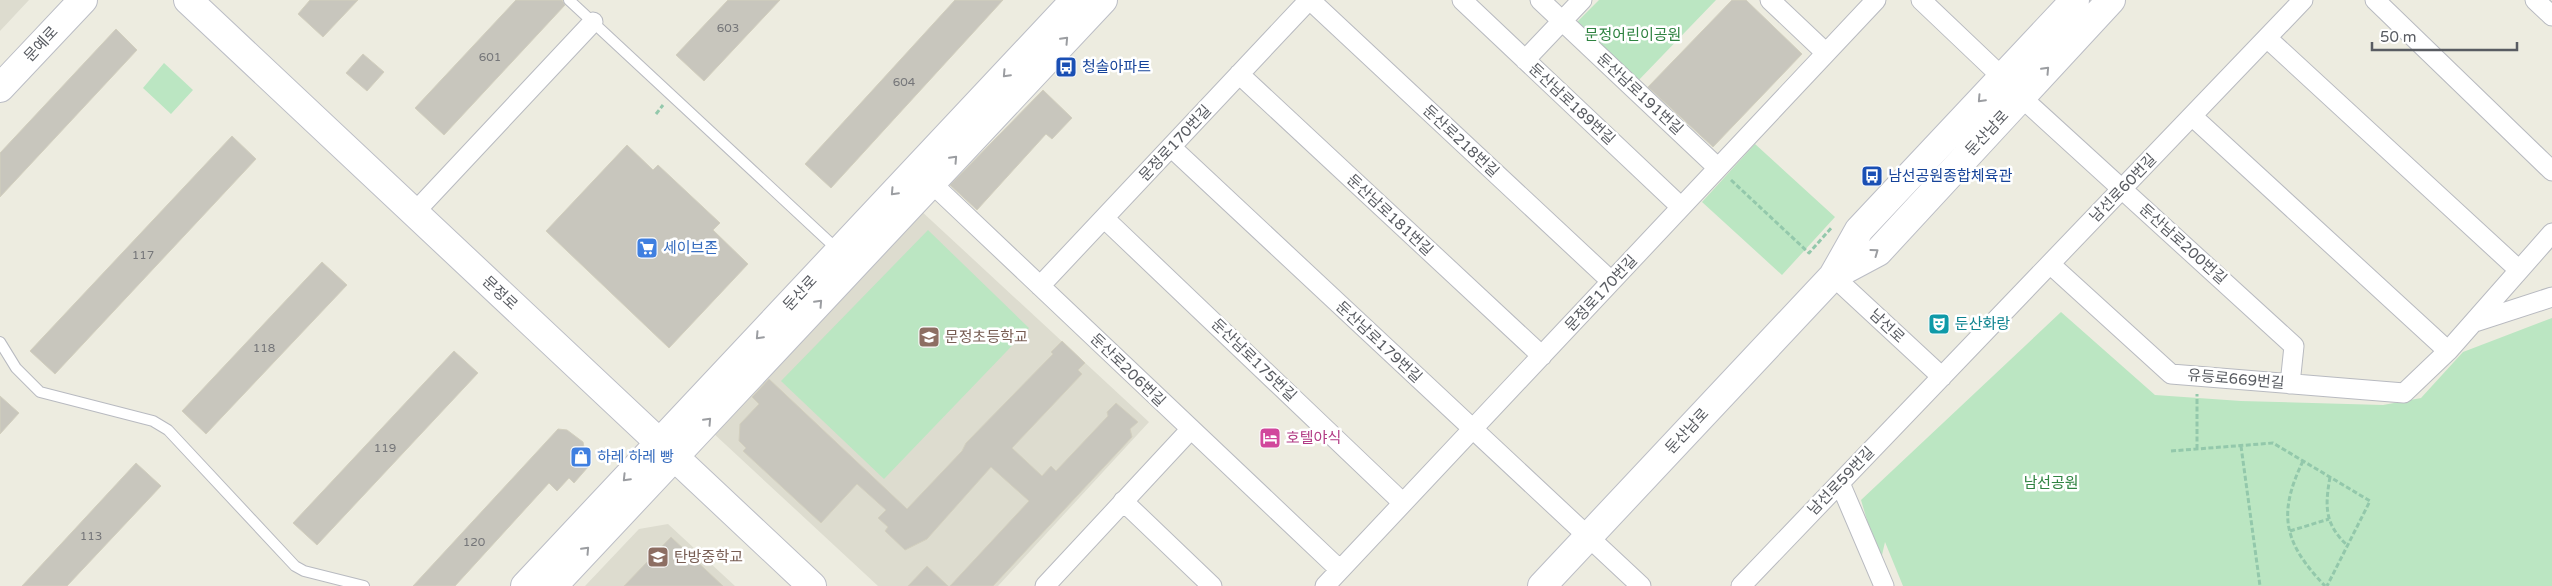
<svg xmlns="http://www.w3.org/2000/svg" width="2552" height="586" viewBox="0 0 2552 586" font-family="'Varela Round','Noto Sans KR',sans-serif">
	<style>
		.education { fill: #dddccf }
		.green { fill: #bbe6c2 }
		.building { fill: #c8c6bd; stroke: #d2cfbe }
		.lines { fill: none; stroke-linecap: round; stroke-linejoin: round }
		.lane-casing { stroke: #b8bac0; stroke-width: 12 }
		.street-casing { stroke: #b8bac0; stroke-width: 21 }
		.secondary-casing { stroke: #bbbdc5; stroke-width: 30 }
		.path { stroke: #93c8ab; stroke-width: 3; stroke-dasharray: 5 2.5; stroke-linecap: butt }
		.lane { stroke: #fff; stroke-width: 10 }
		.street { stroke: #fff; stroke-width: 19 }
		.secondary { stroke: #fff; stroke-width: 28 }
		.oneway { stroke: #9b9da1 }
		.labels { text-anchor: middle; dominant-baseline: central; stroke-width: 5; stroke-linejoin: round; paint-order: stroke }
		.number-label { font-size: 12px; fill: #757679 }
		.park-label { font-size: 15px; fill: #2f8341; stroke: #fff }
		.street-label { font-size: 15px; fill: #595c62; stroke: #fff }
		.transit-label { font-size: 15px; fill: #164399; stroke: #fff; text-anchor: start }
		.shop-label { font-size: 15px; fill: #366cbe; stroke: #fff; text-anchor: start }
		.culture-label { font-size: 15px; fill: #0d838f; stroke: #fff; text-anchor: start }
		.education-label { font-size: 15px; fill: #785e54; stroke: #fff; text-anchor: start }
		.hotel-label { font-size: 15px; fill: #b23c85; stroke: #fff; text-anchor: start }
	</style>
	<rect width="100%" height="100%" fill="#edece0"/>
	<path class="education" d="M0 0H29L0 31Z
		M919 209 1149 422 998 586H878L712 432Z
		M668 524 735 586H585L639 529Z"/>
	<path class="green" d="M1599 0H1716L1635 84 1574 25Z
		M164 63 193 90 171 114 143 88Z
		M1755 144 1835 217 1782 275 1702 202Z
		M928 230 1029 328 884 479 781 381Z
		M2061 312 2155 395 2241 401 2383 405 2421 398 2463 352 2552 318V586H1903L1885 542 1880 564 1861 500Z"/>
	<path class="building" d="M310 0H358L323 37 298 14Z
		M516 0H562L565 5 444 135 415 108Z
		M728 0H780L704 81 676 55Z
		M955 0H1003L831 188 805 164Z
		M1732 0H1746L1802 54 1713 147 1648 87Z
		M116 29 137 50 0 197V153Z
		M363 54 384 72 367 91 346 73Z
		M1043 90 1072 118 1052 139 1046 134 977 210 950 185Z
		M232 136 256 159 55 374 30 351Z
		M627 145 653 170 658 165 720 223 713 230 748 264 669 348 546 231Z
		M322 262 347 285 206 434 182 411Z
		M1062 341 1085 363 1078 370 1082 374 1012 448 1042 476 1051 466 1056 471 1108 416 1107 412 1116 403 1138 422 1130 429 1132 437 993 586H950L1029 501 991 467 927 539 905 550 885 531 888 527 878 518 886 510 857 484 821 523 743 451 746 448 739 441 740 424 759 404 752 397 769 379 907 509 962 451 966 443 1053 354 1051 352Z
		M454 351 478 373 317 545 293 523Z
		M0 396 19 413 0 434Z
		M558 429 567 430 583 442 588 467 574 483 569 478 557 491 549 483 455 586H413Z
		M136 463 161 486 67 586H22Z
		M671 537 723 586H624Z
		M927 566 948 586H908Z"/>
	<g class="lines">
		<g class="lane-casing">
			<path id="lane" d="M569 0 839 251
				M0 342 16 368 40 392 153 421 168 430 295 566 304 571 364 586"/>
		</g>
		<g class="street-casing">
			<path id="street" d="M1310 0 1611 281
				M1462 0 1681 207
				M1540 0 1718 168
				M1770 0 1826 53
				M1921 0 2002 77
				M2375 0 2552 171
				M2535 0 2552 16
				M2267 38 2519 270
				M1525 60 1582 0
				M1239 74 1542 356
				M2021 97 2294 346 2290 384
				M2192 116 2448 351
				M1171 147 1641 586
				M923 175 1340 570
				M414 213 593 22
				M1104 218 1403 503
				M2050 264 2171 374 2404 393 2448 351 2552 233
				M1833 276 1942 377
				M1040 286 1309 0
				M2475 322 2552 297
				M1840 483 1884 586
				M1123 501 1212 586
				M1045 586 1191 429
				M1325 586 1876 0
				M1741 586 2303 0"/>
		</g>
		<g class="secondary-casing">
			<path id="secondary" d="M188 0 812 586
				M0 88 83 0
				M1833 276 1878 252 2111 0
				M525 586 1075 0
				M553 586 1103 0
				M1542 586 1833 276 1859 230 2075 0"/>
		</g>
		<path class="path" d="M656 114 663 105
			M1731 180 1809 253 1832 227
			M2241 446 2260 586
			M2197 449V394
			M2171 451 2273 443 2370 501 2327 586
			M2303 461C2277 515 2284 543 2325 586
			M2330 477C2325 506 2324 524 2348 546
			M2290 531 2329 519"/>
		<use href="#lane" class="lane"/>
		<use href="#street" class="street"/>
		<use href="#secondary" class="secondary"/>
	</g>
	<defs><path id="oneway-chevron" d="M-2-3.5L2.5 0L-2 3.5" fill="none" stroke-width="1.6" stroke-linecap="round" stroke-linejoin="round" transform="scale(1.25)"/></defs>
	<g class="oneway">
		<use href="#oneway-chevron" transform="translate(1065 40) rotate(-47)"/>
		<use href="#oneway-chevron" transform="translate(2046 70) rotate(-47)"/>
		<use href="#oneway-chevron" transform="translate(1006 74) rotate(133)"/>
		<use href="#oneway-chevron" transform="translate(1981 99) rotate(133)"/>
		<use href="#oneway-chevron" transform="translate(954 159) rotate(-47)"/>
		<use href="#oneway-chevron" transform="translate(894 192) rotate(133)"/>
		<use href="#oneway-chevron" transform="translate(1875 252) rotate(-36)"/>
		<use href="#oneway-chevron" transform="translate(819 303) rotate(-47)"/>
		<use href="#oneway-chevron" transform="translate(759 336) rotate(133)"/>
		<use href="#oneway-chevron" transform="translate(708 421) rotate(-47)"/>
		<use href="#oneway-chevron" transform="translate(626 478) rotate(134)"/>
		<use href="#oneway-chevron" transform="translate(586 550) rotate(-47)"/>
	</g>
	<defs>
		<g id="bus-square" transform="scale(1.125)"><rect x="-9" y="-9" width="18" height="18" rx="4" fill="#1a4fb4" stroke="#fff"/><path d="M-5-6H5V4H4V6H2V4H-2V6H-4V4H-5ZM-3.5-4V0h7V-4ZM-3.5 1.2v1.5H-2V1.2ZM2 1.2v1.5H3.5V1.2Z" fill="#fff"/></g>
		<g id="supermarket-square" transform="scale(1.125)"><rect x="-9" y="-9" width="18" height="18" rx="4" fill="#3f7fe0" stroke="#fff"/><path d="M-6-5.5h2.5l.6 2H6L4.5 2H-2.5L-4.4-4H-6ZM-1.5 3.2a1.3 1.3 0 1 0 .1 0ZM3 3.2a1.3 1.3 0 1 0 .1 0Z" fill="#fff"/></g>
		<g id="theatre-square" transform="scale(1.125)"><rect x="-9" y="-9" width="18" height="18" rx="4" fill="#0f9aa8" stroke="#fff"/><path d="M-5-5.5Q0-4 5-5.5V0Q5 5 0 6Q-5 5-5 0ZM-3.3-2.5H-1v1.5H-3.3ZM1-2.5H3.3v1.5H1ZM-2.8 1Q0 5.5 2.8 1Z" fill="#fff"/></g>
		<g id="school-square" transform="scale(1.125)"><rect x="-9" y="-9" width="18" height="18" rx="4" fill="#8d6e63" stroke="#fff"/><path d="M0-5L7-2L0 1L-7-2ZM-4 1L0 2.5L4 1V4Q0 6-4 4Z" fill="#fff"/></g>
		<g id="hotel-square" transform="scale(1.125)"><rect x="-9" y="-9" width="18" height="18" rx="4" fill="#d1479c" stroke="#fff"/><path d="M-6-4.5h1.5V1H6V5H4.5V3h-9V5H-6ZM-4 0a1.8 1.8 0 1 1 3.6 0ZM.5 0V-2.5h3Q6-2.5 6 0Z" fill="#fff"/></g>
		<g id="shop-square" transform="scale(1.125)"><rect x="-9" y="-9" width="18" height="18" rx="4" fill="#3f7fe0" stroke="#fff"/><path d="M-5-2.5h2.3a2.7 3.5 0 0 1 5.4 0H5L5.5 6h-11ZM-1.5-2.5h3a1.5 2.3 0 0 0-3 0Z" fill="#fff"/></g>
	</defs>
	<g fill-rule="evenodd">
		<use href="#bus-square" x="1066" y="67"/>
		<use href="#bus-square" x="1872" y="176"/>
		<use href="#supermarket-square" x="647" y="248"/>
		<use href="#theatre-square" x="1939" y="324"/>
		<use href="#school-square" x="929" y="337"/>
		<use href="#hotel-square" x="1270" y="438"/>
		<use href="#shop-square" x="581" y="457"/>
		<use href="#school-square" x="658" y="557"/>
	</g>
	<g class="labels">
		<g class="number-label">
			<text x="728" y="28">603</text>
			<text x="490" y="57">601</text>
			<text x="904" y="82">604</text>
			<text x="143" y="255">117</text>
			<text x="264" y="348">118</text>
			<text x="385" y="448">119</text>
			<text x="91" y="536">113</text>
			<text x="474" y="542">120</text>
		</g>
		<g class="park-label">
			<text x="1633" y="35">문정어린이공원</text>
			<text x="2051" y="483">남선공원</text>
		</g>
		<g class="street-label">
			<text transform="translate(41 44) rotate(-47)">문예로</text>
			<text transform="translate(1640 94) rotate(43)">둔산남로191번길</text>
			<text transform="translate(1572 104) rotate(43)">둔산남로189번길</text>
			<text transform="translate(1987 133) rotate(-47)">둔산남로</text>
			<text transform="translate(1461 141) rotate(43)">둔산로218번길</text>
			<text transform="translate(1175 143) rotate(-47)">문정로170번길</text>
			<text transform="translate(2123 188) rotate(-46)">남선로60번길</text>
			<text transform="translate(1390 215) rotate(43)">둔산남로181번길</text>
			<text transform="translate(2183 244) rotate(42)">둔산남로200번길</text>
			<text transform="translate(500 293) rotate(43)">문정로</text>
			<text transform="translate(800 293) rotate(-47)">둔산로</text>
			<text transform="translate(1601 293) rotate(-47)">문정로170번길</text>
			<text transform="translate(1887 326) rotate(43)">남선로</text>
			<text transform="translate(1379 342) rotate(43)">둔산남로179번길</text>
			<text transform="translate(1254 360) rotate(44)">둔산남로175번길</text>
			<text transform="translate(1128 370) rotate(44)">둔산로206번길</text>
			<text transform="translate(2236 379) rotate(5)">유등로669번길</text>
			<text transform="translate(1687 431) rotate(-47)">둔산남로</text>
			<text transform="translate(1841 481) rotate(-46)">남선로59번길</text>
		</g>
		<g class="transit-label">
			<text x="1082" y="67">청솔아파트</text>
			<text x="1888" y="176">남선공원종합체육관</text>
		</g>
		<g class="shop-label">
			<text x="663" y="248">세이브존</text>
			<text x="597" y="457">하레 하레 빵</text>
		</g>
		<g class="culture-label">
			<text x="1955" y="324">둔산화랑</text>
		</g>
		<g class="education-label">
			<text x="945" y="337">문정초등학교</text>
			<text x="674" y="557">탄방중학교</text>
		</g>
		<g class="hotel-label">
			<text x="1286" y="438">호텔야식</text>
		</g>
	</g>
	<path d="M2372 42v8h145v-8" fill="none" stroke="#595c62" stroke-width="2.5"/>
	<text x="2380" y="42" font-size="15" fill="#595c62" stroke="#ffffff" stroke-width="4" paint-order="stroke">50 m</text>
</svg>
